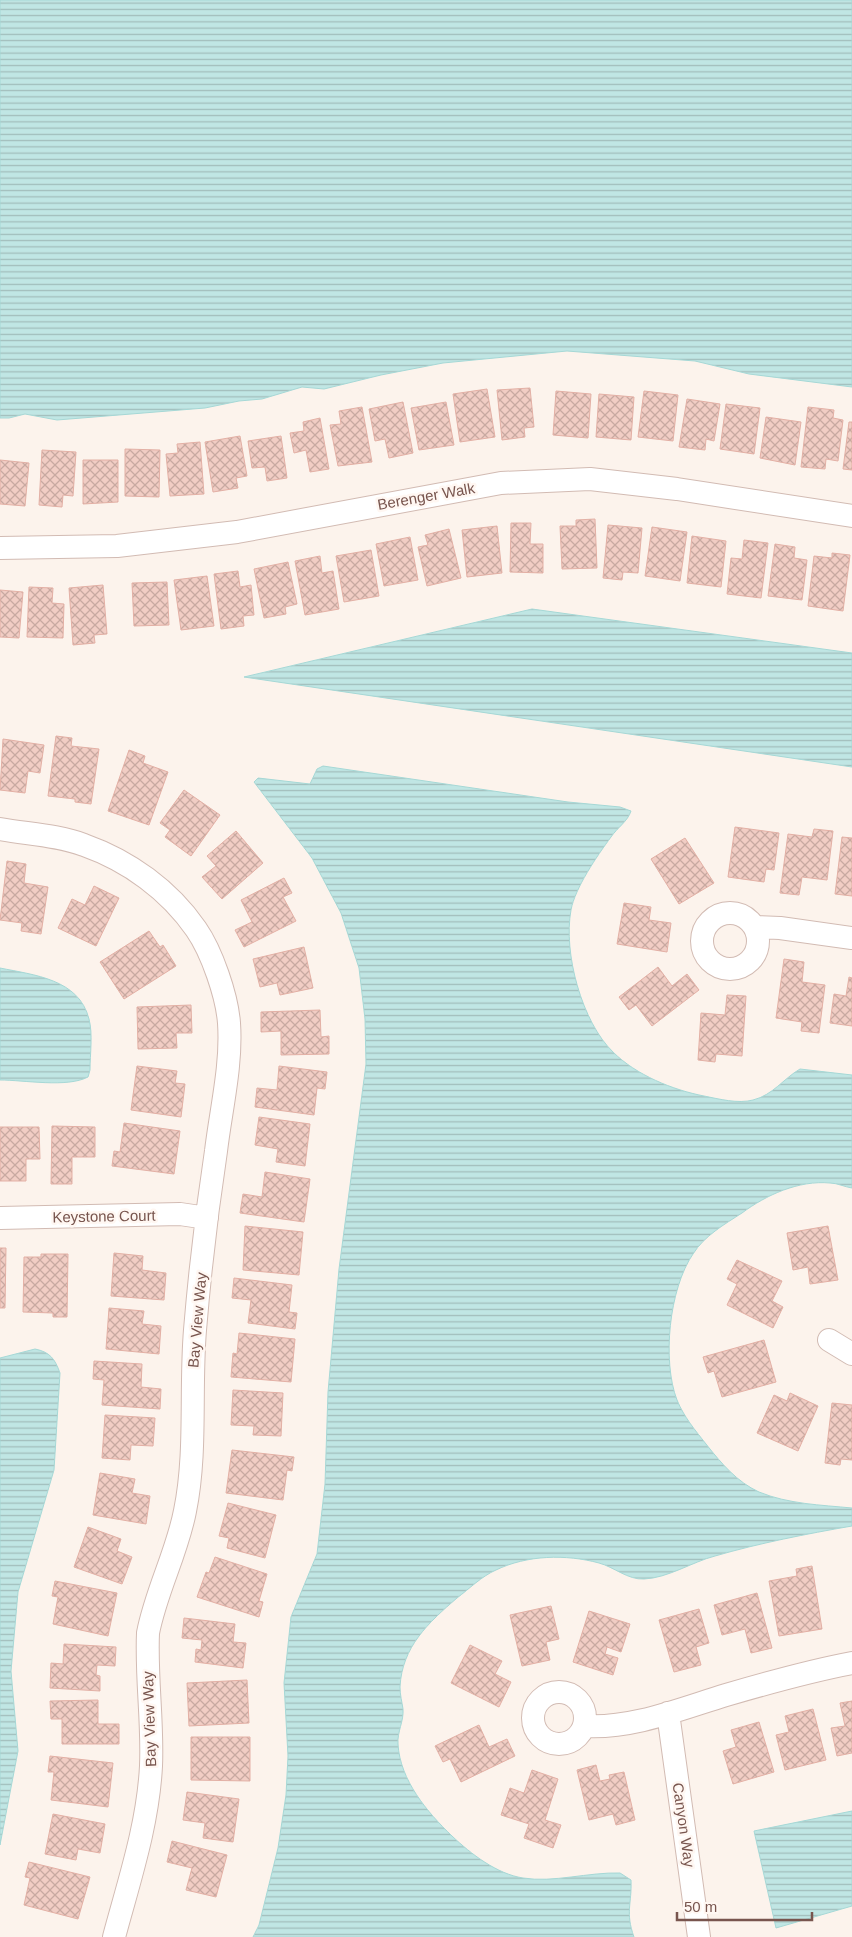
<svg xmlns="http://www.w3.org/2000/svg" width="852" height="1937" viewBox="0 0 852 1937" font-family="Arial,sans-serif">
	<style>
		.water { fill: url(#water-rules); stroke: #a6d8d6 }
		.building { fill: url(#building-cross-hatch); stroke: #e3b0a5 }
		.lines { fill: none; stroke-linecap: round; stroke-linejoin: round }
		.minor-casing { stroke: #d2bbb3; stroke-width: 24 }
		.minor { stroke: #fff; stroke-width: 22 }
		.labels { text-anchor: middle; dominant-baseline: central; stroke-width: 5; stroke-linejoin: round; paint-order: stroke }
		.street-label { font-size: 15px; fill: #78554e; stroke: #fff7f2 }
	</style>
	<defs>
		<pattern id="water-rules" width="6" height="5" patternUnits="userSpaceOnUse" patternTransform="scale(1.25)"><rect width="6" height="5" fill="#c0e6e4"/><path d="M0 2.5h6" fill="none" stroke="#a1bdbb"/></pattern>
		<pattern id="building-cross-hatch" width="8" height="8" patternUnits="userSpaceOnUse" patternTransform="scale(1.25)"><rect width="8" height="8" fill="#f1cdc4"/><path d="M0 0l8 8M0 8l8-8" fill="none" stroke="#c8a9a1"/></pattern>
	</defs>
	<rect width="100%" height="100%" fill="#fcf3ec"/>
	<path class="water" d="M0 0H852V387L749 374 695 361 567 351 443 363 381 375 324 389 302 387 262 399 239 401 205 408 57 420 25 414 9 418H0Z
		M532 609 852 653V767L244 677Z
		M323 766 568 802 620 807 631 811C628 821 617 828 611 837 597 856 575 888 571 910 563 953 582 1022 613 1052 636 1075 673 1090 704 1096 719 1099 738 1104 753 1100 773 1095 783 1079 800 1069L852 1075V1188C845 1187 837 1183 830 1183 799 1180 766 1195 742 1213 725 1224 704 1236 693 1254 669 1289 662 1361 677 1400 684 1417 695 1430 706 1444 721 1463 737 1482 759 1492 788 1504 821 1505 852 1508V1526C806 1534 760 1543 715 1556 692 1562 668 1578 644 1579 628 1580 614 1567 599 1563 566 1554 527 1555 496 1570 482 1576 469 1589 457 1598 428 1623 402 1647 400 1687 400 1695 402 1702 403 1709 404 1721 397 1732 398 1744 400 1780 427 1812 452 1836 471 1854 497 1874 523 1878 553 1883 589 1872 620 1873L631 1880C632 1904 625 1912 634 1937H253L259 1925 278 1848 286 1795 288 1756 284 1683 291 1617 317 1554 325 1484 328 1392 339 1269 366 1064 365 1019 359 968 341 913 312 858 254 782 258 778 310 784 317 769Z
		M0 968C34 975 79 979 89 1019 93 1034 90 1054 90 1070L88 1077C67 1088 24 1080 0 1080Z
		M35 1349C50 1352 55 1359 60 1373L54 1470 18 1592 11 1671 18 1751 0 1845V1358Z
		M852 1811V1906L776 1928 754 1831Z"/>
	<path class="building" d="M530 388 534 427 524 428 525 437 502 440 497 390Z
		M487 389 495 437 460 442 453 394Z
		M556 391 591 394 588 438 553 435Z
		M644 391 678 395 673 441 638 437Z
		M599 394 634 397 631 440 596 437Z
		M687 399 720 404 714 441 706 439 705 450 679 447Z
		M403 402 413 453 389 458 385 439 375 441 369 409Z
		M446 402 454 445 419 450 411 408Z
		M726 404 760 408 754 454 720 449Z
		M362 407 372 462 338 466 330 425 341 424 339 411Z
		M808 407 834 410 833 418 843 420 838 461 826 459 825 469 801 467Z
		M766 417 801 422 795 465 760 458Z
		M320 418 329 469 310 472 306 450 294 453 290 433 304 431 303 422Z
		M849 422H852V470L843 469Z
		M240 436 247 476 236 478 238 488 213 492 205 442Z
		M281 436 287 478 267 481 265 467 252 468 248 441Z
		M200 442 204 494 170 496 166 454 178 453 177 444Z
		M125 449 160 450 159 497 125 496Z
		M42 450 76 452 73 496 63 495 62 507 39 505Z
		M0 460 29 463 25 506 0 504Z
		M83 460H118V502L83 504Z
		M595 519 597 568 562 569 560 526H576V520Z
		M511 523H531L530 544H543V573L510 572Z
		M608 525 642 528 638 573 623 572 622 580 603 578Z
		M497 526 502 573 467 577 462 530Z
		M652 527 687 532 680 581 645 576Z
		M449 529 461 578 427 586 418 547 428 545 425 535Z
		M692 536 726 541 721 587 687 583Z
		M410 537 418 580 384 586 376 544Z
		M744 540 768 543 761 598 727 594 731 558 742 559Z
		M775 544 795 547 794 558 807 560 802 600 768 596Z
		M371 550 379 596 344 602 336 556Z
		M832 553 850 555 843 611 808 606 814 556 832 558Z
		M320 556 322 573 333 571 339 609 305 615 295 561Z
		M288 562 297 604 285 607 286 614 264 618 254 569Z
		M238 571 240 587 251 585 254 615 243 616 244 626 221 629 214 574Z
		M207 576 214 626 181 630 174 580Z
		M167 582 169 625 134 626 132 583Z
		M103 585 107 634 94 635 95 643 73 645 69 588Z
		M29 587 53 588 52 603 64 604 63 638 27 637Z
		M0 590 23 592 19 638 0 637Z
		M56 736 72 738 71 746 99 749 91 804 75 802V799L48 796Z
		M3 739 44 745 40 773 28 771 25 793 0 790Z
		M129 750 145 756 143 763 168 772 149 825 108 811Z
		M184 790 220 815 191 856 165 837 170 830 160 823Z
		M735 827 779 833 774 870 766 869 764 882 728 877Z
		M814 829 833 831 827 880 802 877 799 895 780 893 788 834 812 837Z
		M236 831 263 863 222 899 202 877 216 866 207 856Z
		M842 837 852 838V896L835 894Z
		M685 838 714 883 679 904 651 859Z
		M7 861 26 864 24 883 48 887 41 934 21 931 22 923 0 920Z
		M284 878 292 893 283 897 296 921 244 947 235 930 252 922 241 900Z
		M94 886 119 898 96 946 58 928 72 899 85 905Z
		M624 903 651 907 649 920 671 923 667 952 617 944Z
		M149 931 160 947 163 945 176 966 124 999 100 962Z
		M304 947 313 988 280 995 277 983 260 987 253 959Z
		M784 959 804 962 802 982 825 985 819 1033 801 1031 802 1022 776 1018Z
		M658 967 672 986 687 974 699 990 652 1026 636 1005 629 1010 619 997Z
		M849 977 852 978V1026L830 1023 834 994 846 996Z
		M727 995 746 996 742 1056 716 1054 715 1062 698 1060 701 1013 725 1015Z
		M191 1005 192 1033H176L177 1048 138 1049 137 1007Z
		M320 1010 321 1037 329 1036V1054L281 1055V1031L261 1032V1012Z
		M137 1066 177 1071 175 1083 185 1084 181 1117 131 1110Z
		M279 1066 327 1072 325 1089 317 1088 314 1115 255 1107 257 1088 277 1090Z
		M259 1117 310 1124 305 1166 276 1162 278 1149 255 1145Z
		M124 1123 180 1131 174 1174 112 1166 114 1151 120 1152Z
		M52 1126 95 1127V1157H72V1184H51Z
		M0 1127H39L40 1159H26V1181H0Z
		M265 1172 310 1179 304 1222 240 1213 243 1194 262 1197Z
		M245 1226 303 1232 299 1275 243 1270Z
		M828 1226 838 1280 810 1284 808 1267 793 1270 787 1233Z
		M0 1248H6L5 1308H0Z
		M114 1253 143 1256 142 1270 166 1273 164 1300 111 1296Z
		M41 1254H68L67 1317H53V1313L23 1312 24 1257H41Z
		M737 1260 782 1281 772 1301 783 1307 773 1328 727 1305 737 1284 727 1279Z
		M234 1278 292 1285 289 1312 297 1313 295 1329 248 1323 251 1300 232 1298Z
		M109 1308 144 1311 142 1324 161 1326 159 1354 106 1349Z
		M239 1333 295 1339 291 1382 231 1377 233 1353 237 1354Z
		M764 1340 776 1382 722 1397 714 1371 708 1373 703 1357Z
		M94 1361 142 1364 141 1387 161 1389 160 1409 102 1405 104 1380 93 1379Z
		M233 1390 283 1393 281 1436 253 1435 254 1426 231 1425Z
		M790 1393 818 1406 798 1451 757 1433 774 1395 787 1401Z
		M832 1403 852 1405V1460L841 1459 840 1465 825 1463Z
		M105 1415 155 1418 153 1446 131 1445 130 1460 102 1458Z
		M232 1450 294 1457 292 1471 287 1470 283 1500 226 1493Z
		M100 1473 135 1479 132 1493 150 1496 146 1524 93 1515Z
		M228 1503 276 1515 265 1558 227 1548 229 1538 219 1536Z
		M88 1527 121 1539 117 1551 132 1557 122 1584 74 1567Z
		M215 1557 267 1574 259 1601 263 1602 259 1617 197 1597 206 1572 209 1573Z
		M812 1566 822 1629 779 1636 769 1581 797 1576 796 1569Z
		M55 1581 117 1593 108 1636 53 1624 58 1597 52 1596Z
		M757 1593 772 1648 751 1653 745 1629 722 1635 714 1605Z
		M551 1606 559 1639 546 1642 550 1660 522 1666 510 1615Z
		M699 1609 709 1643 696 1647 701 1665 674 1672 659 1620Z
		M589 1611 630 1624 621 1652 607 1647 605 1654 618 1658 613 1675 573 1662Z
		M184 1618 235 1624 233 1642 246 1643 243 1668 195 1662 196 1649 201 1650 202 1640 182 1638Z
		M64 1644 116 1647 115 1666 97 1665 96 1675 100 1676V1691L50 1688 51 1663 63 1664Z
		M470 1645 502 1661 495 1674 511 1682 499 1707 451 1683Z
		M247 1680 249 1723 189 1726 187 1683Z
		M98 1700V1724H119V1744H62V1719H51L50 1701Z
		M852 1701V1753L837 1756 831 1728 845 1726 840 1703Z
		M813 1709 826 1760 785 1770 776 1735 789 1732 785 1716Z
		M759 1722 774 1772 733 1784 723 1751 736 1747 731 1730Z
		M479 1725 489 1747 507 1739 515 1756 461 1782 450 1759 443 1762 435 1746Z
		M191 1737H250V1781L191 1780Z
		M50 1756 113 1763 108 1807 51 1800 54 1772H48Z
		M596 1765 600 1781 610 1779 609 1775 624 1772 635 1820 616 1825 613 1814 589 1820 577 1770Z
		M532 1770 558 1779 545 1820 561 1825 553 1848 524 1838 529 1824 501 1815 510 1788 524 1793Z
		M187 1792 239 1799 233 1842 203 1838 205 1823 183 1820Z
		M53 1814 105 1824 100 1853 78 1849 76 1860 45 1854Z
		M172 1841 227 1855 216 1897 186 1890 192 1868 167 1862Z
		M29 1862 90 1877 78 1919 24 1905 30 1878 25 1877Z"/>
	<g class="lines">
		<g class="minor-casing">
			<path id="minor" d="M0 548 117 546 237 532 501 483 590 479 677 489 852 516
				M0 829C27 834 58 835 84 845 129 861 169 890 196 929 212 952 227 996 229 1023 232 1065 221 1109 216 1151 207 1210 200 1270 195 1330 190 1390 197 1452 185 1511 177 1553 156 1591 148 1633 146 1678 153 1722 151 1766 148 1825 129 1881 114 1937
				M702 941a28 28 0 1 1 56 0a28 28 0 1 1-56 0Z
				M755 927 780 928 852 938
				M0 1218 180 1214 207 1218
				M829 1340 852 1354
				M533 1718a26 26 0 1 1 52 0a26 26 0 1 1-52 0Z
				M668 1713 699 1937
				M584 1726C632 1729 680 1709 726 1695 767 1683 809 1671 852 1663"/>
		</g>
		<use href="#minor" class="minor"/>
	</g>
	<g class="labels">
		<g class="street-label">
			<text transform="translate(426 496) rotate(-10)">Berenger Walk</text>
			<text transform="translate(104 1216) rotate(-1)">Keystone Court</text>
			<text transform="translate(197 1320) rotate(-85)">Bay View Way</text>
			<text transform="translate(149 1719) rotate(-92)">Bay View Way</text>
			<text transform="translate(684 1825) rotate(82)">Canyon Way</text>
		</g>
	</g>
	<path d="M677 1912v8h135v-8" fill="none" stroke="#78554e" stroke-width="2.5"/>
	<text x="684" y="1912" font-size="15" fill="#78554e" stroke="#fff7f2" stroke-width="4" paint-order="stroke">50 m</text>
</svg>
